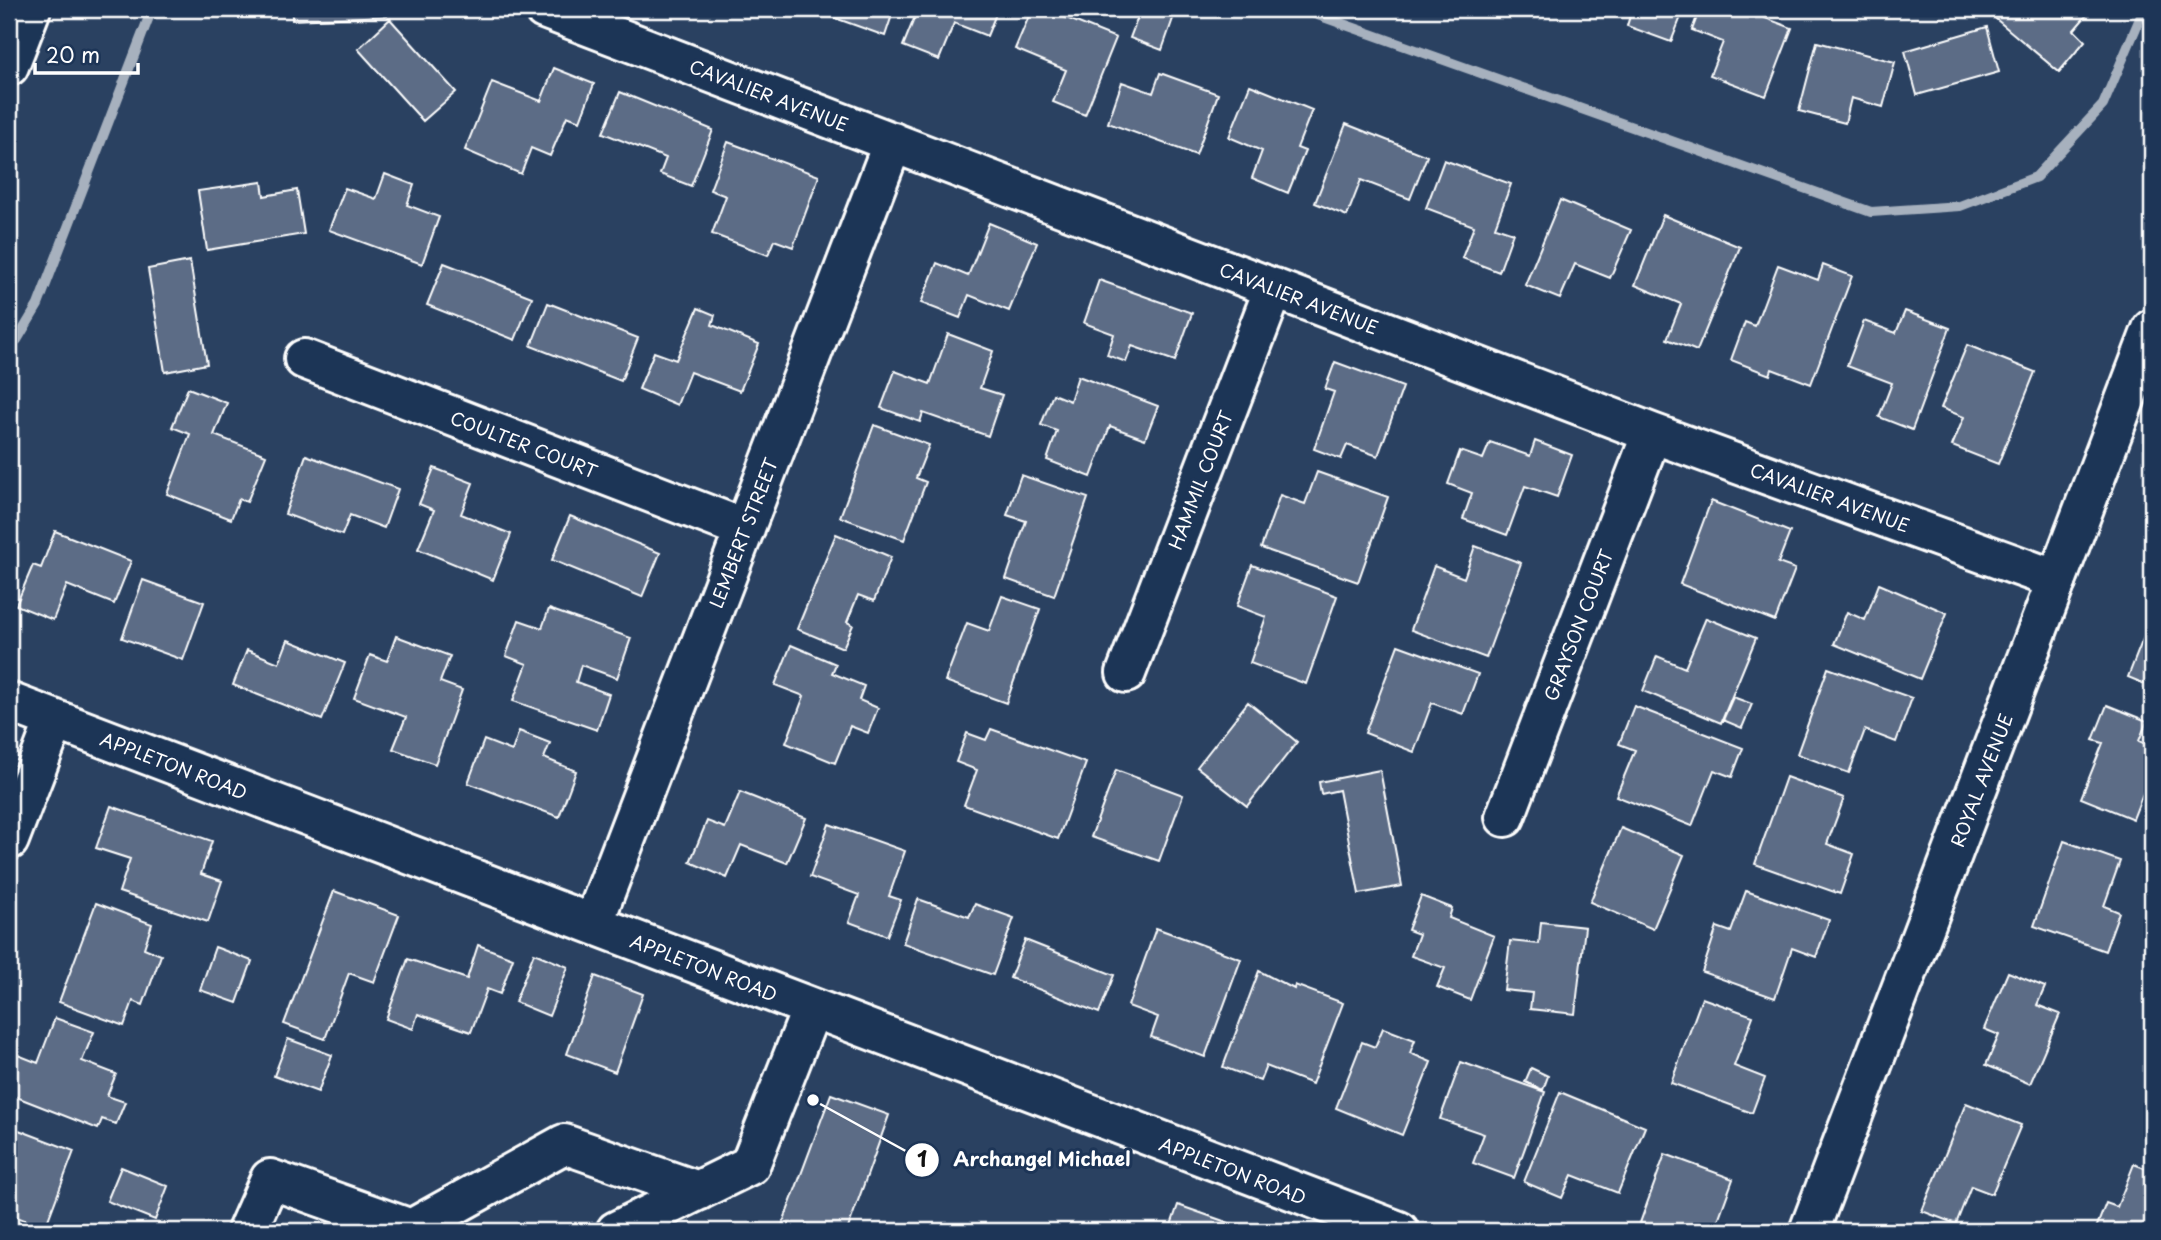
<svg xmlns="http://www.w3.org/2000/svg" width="2161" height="1240" viewBox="0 0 2161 1240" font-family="'Playpen Sans',sans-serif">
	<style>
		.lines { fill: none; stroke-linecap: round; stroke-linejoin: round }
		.stream { stroke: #a7b1be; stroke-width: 10 }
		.building { fill: #5b6c86; stroke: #fff; stroke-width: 2 }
		.minor-casing { stroke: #fff; stroke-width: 44 }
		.major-casing { stroke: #fff; stroke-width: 44 }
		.minor { stroke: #1d3557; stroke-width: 38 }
		.major { stroke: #1d3557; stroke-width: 38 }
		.labels { text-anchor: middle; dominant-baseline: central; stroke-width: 6; stroke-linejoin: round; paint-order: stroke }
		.street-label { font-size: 18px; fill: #fff; stroke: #1d3557 }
		.leader { fill: none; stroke: #fff; stroke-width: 2.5 }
		.callout-dot { fill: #fff; stroke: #1d3557; stroke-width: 2.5 }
		.mark-label { font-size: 21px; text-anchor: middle; font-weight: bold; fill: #111 }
		.callout-label { font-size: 19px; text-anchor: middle; font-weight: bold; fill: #fff; stroke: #1d3557; stroke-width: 6; stroke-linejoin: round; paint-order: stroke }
	</style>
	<rect width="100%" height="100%" fill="#2a4161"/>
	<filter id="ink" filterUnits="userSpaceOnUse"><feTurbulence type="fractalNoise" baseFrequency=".0143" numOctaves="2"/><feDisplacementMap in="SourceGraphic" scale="14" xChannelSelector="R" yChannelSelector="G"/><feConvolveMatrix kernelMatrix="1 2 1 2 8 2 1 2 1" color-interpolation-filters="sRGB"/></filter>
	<g filter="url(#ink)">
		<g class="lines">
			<path class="stream" d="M1301 9 1871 212 1960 206 2036 177 2103 105 2144 9
				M9 344 17 340 38 305 152 9"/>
		</g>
		<path class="building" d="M292 9H387V16L292 20Z
			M810 9H894L885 36Z
			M918 9H998L987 36 954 23 939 60 903 46Z
			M1032 9H1044L1116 38 1085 115 1053 102 1066 70 1015 49Z
			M1141 9H1163L1175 13 1162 50 1130 38Z
			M1632 9H1684L1671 42 1627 26Z
			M1700 9H1741L1792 28 1766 96 1710 75 1723 42 1692 30Z
			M1984 9H2092L2074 30 2085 41 2059 72Z
			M390 19 456 92 423 121 358 49Z
			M1987 27 1999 72 1917 95 1905 51Z
			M1817 42 1895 62 1883 107 1851 98 1845 123 1799 111Z
			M554 68 594 84 580 121 567 116 550 156 531 148 521 174 465 150 492 82 541 101Z
			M1160 73 1218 94 1196 155 1108 123 1122 82 1153 93Z
			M1250 85 1312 110 1297 148 1305 151 1288 193 1252 178 1262 151 1229 137Z
			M620 92 713 130 691 186 660 174 666 158 603 133Z
			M1346 124 1427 156 1410 199 1361 180 1347 216 1315 203Z
			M728 142 819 176 793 247 774 240 768 255 712 234 726 196 710 190Z
			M1444 160 1511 184 1495 227 1513 233 1499 272 1462 258 1474 226 1426 208Z
			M385 174 414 185 407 205 439 217 422 264 329 230 345 188 376 199Z
			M262 182 264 196 297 190 304 234 207 250 198 191Z
			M1560 200 1631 230 1610 278 1575 264 1560 299 1525 285Z
			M1663 215 1740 247 1697 351 1667 339 1681 304 1635 285Z
			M989 223 1037 243 1009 311 969 295 960 318 921 303 937 263 968 276Z
			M190 261 207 364 165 372 148 269Z
			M444 263 532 297 515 340 427 305Z
			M1778 265 1818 280 1823 265 1852 276 1811 384 1772 369 1770 375 1731 360 1745 322 1755 326Z
			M1099 280 1192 313 1175 361 1132 346 1126 362 1107 355 1114 334 1084 323Z
			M548 303 638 338 621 381 531 346Z
			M698 308 715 315 712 325 759 344 740 391 690 372 677 405 639 389 654 352 676 360Z
			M1905 311 1950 328 1912 430 1879 417 1892 383 1847 366 1864 321 1896 333Z
			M948 334 993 351 980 388 1002 395 988 436 923 413 920 422 881 408 895 371 930 384Z
			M1967 345 2035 372 1998 464 1952 446 1964 417 1941 408Z
			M1335 362 1403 387 1378 456 1347 445 1341 459 1314 449 1334 392 1325 389Z
			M1078 376 1158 406 1145 439 1110 426 1091 477 1047 460 1057 431 1041 425 1053 394 1070 401Z
			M188 388 227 403 214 435 266 455 247 502 239 499 231 519 167 494 190 434 172 427Z
			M874 425 929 445 916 478 926 482 904 540 840 517Z
			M1535 441 1572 455 1557 497 1525 486 1507 535 1463 519 1472 493 1448 484 1460 451 1483 459 1490 442 1530 456Z
			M306 455 398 489 384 528 350 515 342 535 285 514Z
			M434 468 473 483 461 514 511 534 493 580 418 549 434 510 419 504Z
			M1317 472 1388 497 1358 582 1261 548 1280 495 1305 504Z
			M1021 475 1088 498 1054 596 1006 579 1026 521 1007 515Z
			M1711 501 1790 532 1778 563 1795 569 1775 621 1680 584Z
			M570 516 660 553 642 597 552 560Z
			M55 531 131 561 114 604 67 585 53 620 16 605 33 565 41 568Z
			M836 534 891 557 874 601 858 595 847 622 853 625 843 648 797 629Z
			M1475 546 1521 563 1486 658 1411 630 1434 566 1464 578Z
			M1252 565 1337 596 1306 684 1250 663 1266 617 1237 606Z
			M143 580 204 602 183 660 122 638Z
			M1879 584 1947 613 1920 679 1834 644 1847 612 1865 620Z
			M1002 596 1040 609 1006 703 945 681 967 623 989 631Z
			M549 609 631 638 617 678 581 665 576 682 609 694 597 730 513 701 527 664 506 656 519 620 542 628Z
			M2152 616V687L2128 677Z
			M1706 618 1756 638 1721 723 1643 691 1657 656 1685 668Z
			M396 636 450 656 440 682 462 690 435 764 393 749 406 717 354 698 370 655 387 661Z
			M288 640 345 663 322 720 233 685 247 650 279 663Z
			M791 645 836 664 832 673 864 686 859 700 878 708 868 733 850 726 835 763 786 743 804 696 775 685Z
			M1398 645 1478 674 1463 714 1432 703 1414 752 1365 733Z
			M1828 668 1912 698 1896 742 1865 730 1849 773 1797 754Z
			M1733 697 1752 704 1742 728 1723 720Z
			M1248 702 1297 742 1247 806 1197 767Z
			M2107 705 2147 721 2139 741 2152 747V770L2133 819 2081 798 2103 743 2093 740Z
			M1634 706 1743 748 1732 777 1714 770 1692 826 1616 796 1635 750 1619 744Z
			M991 729 1086 763 1058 839 964 805 977 770 956 762 967 733 986 740Z
			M519 731 550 743 544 758 576 771 559 817 468 783 484 740 512 751Z
			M1116 770 1183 795 1159 861 1091 837Z
			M1380 770 1402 886 1359 894 1339 790 1321 794 1319 782Z
			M1786 777 1844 798 1827 844 1854 854 1840 894 1755 864Z
			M740 792 806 818 787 863 741 845 727 878 690 862 707 821 725 828Z
			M111 806 212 841 201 874 222 881 208 922 119 892 130 859 96 848Z
			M829 824 905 851 889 896 901 900 887 936 849 922 859 895 810 877Z
			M1621 828 1684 855 1653 929 1590 902Z
			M2064 841 2120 861 2104 906 2119 912 2105 951 2034 926Z
			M334 891 399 915 374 982 349 973 325 1039 284 1024Z
			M1746 891 1829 920 1816 957 1792 948 1775 998 1702 972 1717 927 1731 932Z
			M1421 896 1452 908 1449 918 1494 936 1470 1000 1437 987 1445 968 1411 956 1419 934 1408 930Z
			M918 899 969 917 975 904 1014 918 993 975 903 943Z
			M96 903 152 924 144 948 161 955 143 1005 133 1001 124 1026 59 1002Z
			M1541 922 1585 927 1575 1014 1530 1009 1532 993 1504 990 1510 941 1539 944Z
			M1156 928 1241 959 1205 1057 1151 1037 1158 1017 1128 1006Z
			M1025 940 1114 975 1099 1013 1010 978Z
			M478 945 513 958 500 994 487 989 471 1032 418 1014 413 1029 386 1019 408 959 467 979Z
			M215 947 252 961 237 1003 200 990Z
			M534 953 568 967 549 1016 515 1002Z
			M1259 971 1294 989 1295 985 1343 1003 1312 1084 1266 1066 1260 1081 1223 1067Z
			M2008 972 2045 987 2037 1005 2060 1014 2030 1084 1986 1065 1999 1035 1984 1029Z
			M595 976 643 994 615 1072 567 1054Z
			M1702 998 1753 1016 1734 1066 1765 1078 1752 1113 1671 1083Z
			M55 1018 94 1032 82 1061 116 1074 107 1096 125 1102 116 1124 102 1119 98 1129 9 1094V1077L18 1055 38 1063Z
			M1383 1028 1415 1040 1410 1053 1431 1062 1402 1135 1336 1108 1362 1042 1375 1047Z
			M288 1039 332 1055 318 1092 274 1076Z
			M1461 1062 1545 1092 1514 1178 1473 1163 1484 1134 1440 1119Z
			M1531 1068 1548 1076 1543 1090 1525 1082Z
			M1560 1092 1645 1127 1618 1193 1572 1175 1562 1198 1524 1182Z
			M831 1094 889 1115 847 1231H790L781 1228Z
			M1966 1103 2021 1125 1992 1194 1971 1186 1956 1224 1922 1211Z
			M16 1129 74 1151 45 1228 9 1214V1149Z
			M1665 1154 1733 1179 1714 1231H1661L1640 1223Z
			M2134 1164 2152 1171V1231H2095L2106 1203 2117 1207Z
			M121 1167 168 1186 155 1220 107 1201Z
			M1178 1205 1252 1231H1169Z"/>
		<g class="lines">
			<g class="minor-casing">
				<path id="minor" d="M544 9 1652 433 2057 580
					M304 359 745 529
					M1126 673 1274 288
					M9 702 1399 1231
					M1505 817 1652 433
					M9 840 55 720
					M593 924 893 142
					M247 1231 270 1179 411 1229 564 1144 698 1191
					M616 1231 750 1165 812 1008"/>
			</g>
			<g class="major-casing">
				<path id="major" d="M9 66 31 9
					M1809 1231 2152 329"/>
			</g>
			<use href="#minor" class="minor"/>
			<use href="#major" class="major"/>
		</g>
	</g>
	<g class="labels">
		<g class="street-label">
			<text transform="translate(769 95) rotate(21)">CAVALIER AVENUE</text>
			<text transform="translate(1299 298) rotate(21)">CAVALIER AVENUE</text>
			<text transform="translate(524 444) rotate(21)">COULTER COURT</text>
			<text transform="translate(1200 480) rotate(-69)">HAMMIL COURT</text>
			<text transform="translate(1830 497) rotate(20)">CAVALIER AVENUE</text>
			<text transform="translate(743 533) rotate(-69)">LEMBERT STREET</text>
			<text transform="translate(1578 625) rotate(-69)">GRAYSON COURT</text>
			<text transform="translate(174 765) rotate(21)">APPLETON ROAD</text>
			<text transform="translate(1981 780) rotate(-69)">ROYAL AVENUE</text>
			<text transform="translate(704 967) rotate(21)">APPLETON ROAD</text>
			<text transform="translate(1233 1170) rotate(21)">APPLETON ROAD</text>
		</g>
	</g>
	<path class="leader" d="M813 1100L922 1160"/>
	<g class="callout-dot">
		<circle cx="813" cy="1100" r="7"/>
		<circle cx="922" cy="1160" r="18"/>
	</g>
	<g class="mark-label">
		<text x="922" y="1167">1</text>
	</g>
	<g class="callout-label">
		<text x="1042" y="1166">Archangel Michael</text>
	</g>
	<rect width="2161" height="1240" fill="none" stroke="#1d3557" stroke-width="35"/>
	<rect x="18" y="18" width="2126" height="1205" fill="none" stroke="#fff" stroke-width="2.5" filter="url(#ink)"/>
	<path d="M35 63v10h103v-10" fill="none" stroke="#ffffff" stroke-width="3.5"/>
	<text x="46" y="63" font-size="21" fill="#ffffff" stroke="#1d3557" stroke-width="5" paint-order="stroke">20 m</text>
</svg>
